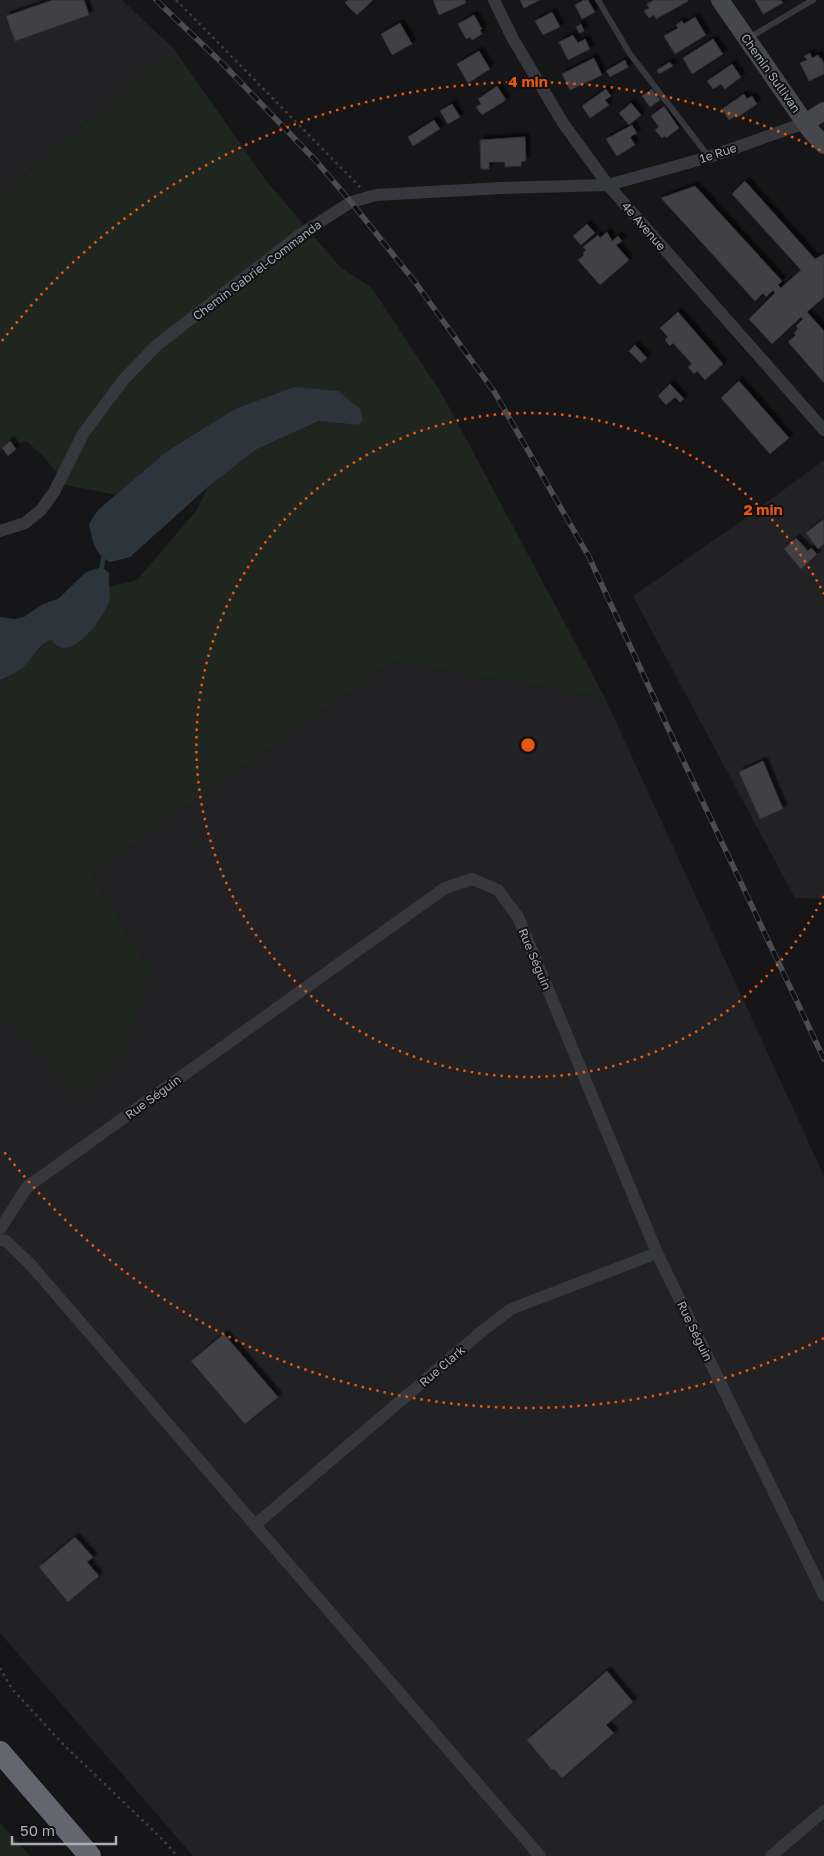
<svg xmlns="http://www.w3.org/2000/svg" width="824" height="1856" viewBox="0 0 824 1856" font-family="'Golos Text',sans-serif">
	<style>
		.built { fill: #222225 }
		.green { fill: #1e261f }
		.water { fill: #2c353c }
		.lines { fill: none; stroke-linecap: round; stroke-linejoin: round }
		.stream { stroke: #2c353c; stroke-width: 4.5 }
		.building { fill: #404145; stroke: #303034; filter: url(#shadow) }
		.path { stroke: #3d3f44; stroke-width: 2.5; stroke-dasharray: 2.5 4; stroke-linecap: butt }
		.lane { stroke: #37383d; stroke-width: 6 }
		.street { stroke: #37383d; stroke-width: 12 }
		.secondary { stroke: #45474d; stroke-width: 18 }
		.highway { stroke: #63666e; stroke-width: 22 }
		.rail-casing { stroke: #4a4c52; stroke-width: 5.5 }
		.rail { stroke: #111113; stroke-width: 4; stroke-dasharray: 11; stroke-linecap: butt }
		.ring { fill: none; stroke: #e8590c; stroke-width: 2.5; stroke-dasharray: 2.5 5 }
		.labels { text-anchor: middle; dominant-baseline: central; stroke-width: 4; stroke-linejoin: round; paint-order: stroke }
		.street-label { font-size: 12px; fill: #a8adb8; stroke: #111113 }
		.centre { fill: #e8590c; stroke: #111113; stroke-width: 2.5 }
		.ring-label { font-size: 15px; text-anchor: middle; font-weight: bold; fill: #e8590c; stroke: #111113; stroke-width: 4; stroke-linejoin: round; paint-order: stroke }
	</style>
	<defs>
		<filter id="shadow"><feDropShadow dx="4" dy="-4" stdDeviation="1" flood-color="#0009"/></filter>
	</defs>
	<rect width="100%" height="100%" fill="#161618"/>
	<path class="built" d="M0 0H122L174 49 0 196Z
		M824 460V899L795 898 633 596 747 517Z
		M392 662 605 698 824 1176V1856H193L0 1633V1004L151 971 91 874Z"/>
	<path class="green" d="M174 49 268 183 340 267 372 288 443 396 605 698 392 662 91 874 151 971 124 1051 81 1096 0 1012V680C21 672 30 647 51 639L60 647 109 599 108 587 137 580 196 511 209 486 257 449 319 421 358 425 360 409 166 452 117 495 66 485 44 457 26 441 2 448 0 451V196Z
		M0 1823 30 1856H0Z"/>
	<path class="water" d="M294 387 338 391 360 409 363 421 358 425 319 421 257 449 209 486 130 557 110 562C93 553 93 541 89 524L98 510 166 452 235 409Z
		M102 567 109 573C108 582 111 593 109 601 105 615 78 654 60 647 57 646 53 642 51 640 38 644 34 656 25 665 18 672 9 676 0 680V617L14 619 24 617 43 604 58 599 86 572Z"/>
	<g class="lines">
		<path class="stream" d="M99 571 102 567 103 558"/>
	</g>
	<path class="building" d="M53 0H84L89 15 15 41 6 16Z
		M348 0H373L357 15 345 3Z
		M433 0H465L466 3 439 15Z
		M520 0H540L524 8Z
		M584 0H588L595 12 582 19 575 5Z
		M654 0H687L688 1 656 19 654 15 649 18 644 11 649 8 647 4Z
		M755 0H781L783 3 763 14Z
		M552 12 560 27 543 35 535 21Z
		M474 15 482 29 480 30 482 34 472 40 470 37 466 39 458 24Z
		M695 17 706 35 675 54 664 36 678 28 676 25 682 21 684 24Z
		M400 23 412 44 392 55 381 34Z
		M581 24 584 31 579 33 576 27Z
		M573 35 578 43 585 39 590 49 568 60 559 42Z
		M713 39 723 54 692 74 683 58Z
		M479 51 490 69 468 83 457 64Z
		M810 53 812 58 818 55 820 58H821L824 63V74L809 81 800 63 807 60 804 56Z
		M594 58 602 75 570 90 562 74Z
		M625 60 628 67 610 77 606 71Z
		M670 62 673 66 659 74 657 70Z
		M732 64 741 77 725 89 721 84 713 89 707 81Z
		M497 86 506 100 482 115 476 107 481 104 478 99Z
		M606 89 611 96 605 100 609 105 590 118 582 106Z
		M652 89 660 100 650 107 642 96Z
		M744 94 747 99 752 96 757 104 738 117 737 115 729 120 722 109Z
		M631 103 641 115 629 125 619 113Z
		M452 104 460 117 448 124 440 111Z
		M664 106 679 128 666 138 665 136 662 138 655 130 659 127 651 116Z
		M434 120 440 129 413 146 408 137Z
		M632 125 637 133 630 137 635 145 617 156 606 139Z
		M525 137 526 161 521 162V166L505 167V162H489V169H481L480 140Z
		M745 181 815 259 824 254V297L807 312 824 331V383L788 342 796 335 794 333 798 329 796 326 803 319 801 317 772 344 749 319 775 293 773 290 766 297 763 293 755 301 661 198 695 186 782 281 778 285 781 288 801 270 732 194Z
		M587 224 595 233 581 245 573 236Z
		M607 232 612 241 618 236 622 241 616 245 629 260 600 285 578 260 584 255 583 253 586 250 583 247 598 235 600 238Z
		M678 312 723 364 705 380 697 371 694 374 688 367 692 364 673 343 670 346 665 340 668 337 660 328Z
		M635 345 647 358 641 363 629 351Z
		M739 381 789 438 770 454 721 398Z
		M670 384 684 399 680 402 675 397 666 405 658 396Z
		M10 441 16 449 8 456 2 448Z
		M824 519V544L818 549 806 533Z
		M796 538 808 551 811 548 817 554 801 569 784 549Z
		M763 761 783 809 760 819 739 772Z
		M224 1334 278 1397 245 1424 191 1361Z
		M75 1537 93 1557 87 1562 99 1576 68 1602 39 1567Z
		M607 1671 633 1702 606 1725 614 1733 562 1778 554 1769 552 1770 527 1740Z"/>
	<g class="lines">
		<path class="path" d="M176 0 360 187
			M0 1668 12 1689 62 1743 164 1841 177 1856"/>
		<path class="lane" d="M598 0 630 54 709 157
			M747 39 813 0"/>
		<path class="street" d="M494 0 513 39 563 123 608 185 824 430
			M0 531 25 523 41 510 54 492 83 434 124 379 157 345 301 234 351 202 376 195 502 188 608 185 709 157 805 123
			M0 1229 27 1187 445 888 472 879 498 890 518 917 657 1253 824 1595
			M0 1240 6 1241 31 1265 540 1856
			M255 1525 480 1333 511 1309 657 1253
			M771 1856 824 1811"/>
		<path class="secondary" d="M720 0 810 130 824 145
			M805 123 824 111"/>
		<path class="highway" d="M0 1752 90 1856"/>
		<g class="rail-casing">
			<path id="rail" d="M156 0 224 65 317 162 351 202 415 282 495 393 589 557 667 726 824 1059"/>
		</g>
		<use href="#rail" class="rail"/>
	</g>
	<g class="ring">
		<path d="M824 896A332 332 0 1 1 824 594"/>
		<path d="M824 1338A663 663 0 0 1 2 1149M2 341A663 663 0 0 1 824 152"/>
	</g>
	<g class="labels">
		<g class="street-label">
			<text transform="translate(771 73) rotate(55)">Chemin Sullivan</text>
			<text transform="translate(718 153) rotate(-18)">1e Rue</text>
			<text transform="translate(644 226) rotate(49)">4e Avenue</text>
			<text transform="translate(257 270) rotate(-37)">Chemin Gabriel-Commanda</text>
			<text transform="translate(535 959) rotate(67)">Rue Séguin</text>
			<text transform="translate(153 1097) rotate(-36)">Rue Séguin</text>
			<text transform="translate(695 1331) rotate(64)">Rue Séguin</text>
			<text transform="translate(442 1366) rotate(-41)">Rue Clark</text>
		</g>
	</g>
	<circle cx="528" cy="745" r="8" class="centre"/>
	<g class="ring-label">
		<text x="528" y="87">4 min</text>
		<text x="763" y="515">2 min</text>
	</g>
	<path d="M12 1836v8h104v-8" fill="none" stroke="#a8adb8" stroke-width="2.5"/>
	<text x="20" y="1836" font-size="15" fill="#a8adb8" stroke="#111113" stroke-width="4" paint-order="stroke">50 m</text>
</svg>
